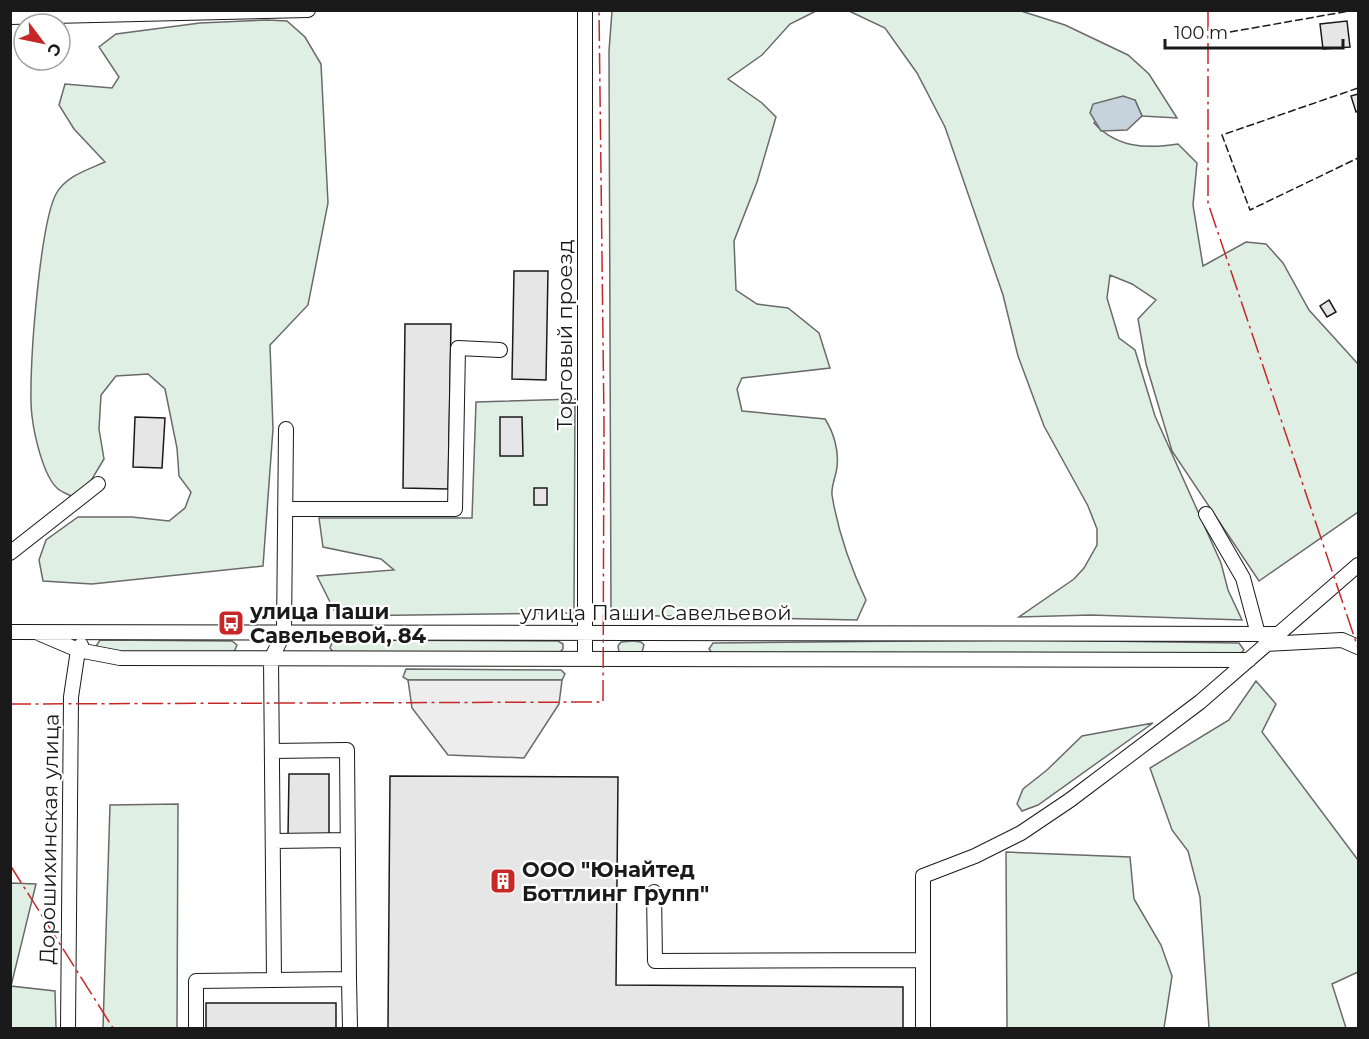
<svg xmlns="http://www.w3.org/2000/svg" width="1369" height="1039" viewBox="0 0 1369 1039" font-family="Montserrat,sans-serif">
	<style>
		.green { fill: #e0efe3; stroke: #6a6a6a; stroke-width: 1.5 }
		.parking { fill: #ededed; stroke: #6a6a6a; stroke-width: 1.5 }
		.water { fill: #c6d2dc; stroke: #6a6a6a; stroke-width: 1.5 }
		.building { fill: #e6e6e6; stroke: #1a1a1a; stroke-width: 1.5 }
		.lines { fill: none; stroke-linecap: round; stroke-linejoin: round }
		.minor-casing { stroke: #1a1a1a; stroke-width: 16 }
		.minor { stroke: #fff; stroke-width: 14 }
		.fence { stroke: #1a1a1a; stroke-width: 1.5; stroke-dasharray: 8 3; stroke-linecap: butt }
		.power { stroke: #c62828; stroke-width: 1.5; stroke-dasharray: 21 4.5 3 4.5; stroke-linecap: butt }
		.labels { text-anchor: middle; dominant-baseline: central; stroke-width: 4.5; stroke-linejoin: round; paint-order: stroke }
		.street-label { font-size: 21px; fill: #1a1a1a; stroke: #fff }
		.poi-label { font-size: 21px; font-weight: bold; fill: #1a1a1a; stroke: #fff; text-anchor: start }
	</style>
	<rect width="100%" height="100%" fill="#fff"/>
	<path class="green" d="M612 11H816L790 24 762 55 728 79 762 103 776 117 757 182 734 241 736 290 757 304 788 308 819 333 830 368 742 378 737 389 742 411 825 419C834 433 839 451 837 467 836 476 831 486 832 495 838 532 850 566 866 600L857 620 611 615 609 51Z
		M849 11H1021L1065 25 1128 55 1149 74 1177 118 1142 116 1135 100 1094 123C1117 148 1146 149 1178 144L1197 163 1193 205 1203 266 1246 242 1266 244 1283 263 1309 310 1358 364V512L1259 581 1172 451 1146 364 1138 319 1156 300 1132 284 1110 275 1107 298 1119 338 1135 350 1155 416 1221 563 1228 590 1242 620 1091 615 1019 617 1074 579 1084 568 1097 545V529L1088 506 1044 426 1018 356 1003 295 945 127 917 73 885 28Z
		M267 20 287 21 305 37 321 64 328 203 308 305 270 345 273 429 263 566 92 584 43 581 39 560 46 540 78 517H132L169 521 185 508 191 492 179 476 177 448 165 389 148 374 116 376 101 395 99 429 104 459 89 484 73 497C68 494 61 492 57 488 43 475 34 434 32 416 27 380 40 224 56 194 66 176 87 170 105 162L74 129 59 105 65 84 112 88 119 77 99 47 116 34 200 23Z
		M575 399 574 613 337 616 317 576 394 570 381 559 323 547 319 518H472L476 402Z
		M100 640 232 641 237 645 234 652 100 653 95 648Z
		M333 640 558 641 563 644V649L560 652H333L330 648Z
		M1028 640 1239 643 1244 650 1241 653 1195 654 714 655 709 649 713 643Z
		M633 641 641 642 644 645 642 652 623 655 619 652 618 646 621 642Z
		M406 669 561 670 565 674 562 680H408L403 677Z
		M1256 681 1276 704 1262 732 1358 860V972L1332 984 1346 1028H1209L1200 897 1188 851 1172 830 1150 768 1229 720Z
		M1153 723 1038 805 1022 811 1017 804 1023 789 1047 770 1082 736Z
		M178 804 177 1028H103L110 805Z
		M1006 852 1130 857 1134 899 1161 945 1172 976 1164 1028H1007Z
		M10 883 36 884 11 986 55 991 56 1028H11Z"/>
	<path class="parking" d="M408 680H562L559 704 524 758 448 755 412 708Z"/>
	<path class="water" d="M1123 96 1135 100 1142 116 1127 130 1101 131 1090 113 1093 104Z"/>
	<path class="building" d="M1347 21 1350 47 1323 49 1320 24Z
		M1358 94V111L1356 112 1351 96Z
		M514 271H548L546 380 512 379Z
		M1329 300 1336 312 1327 317 1320 306Z
		M405 324H451L448 489 403 488Z
		M135 417 165 418 162 468 133 467Z
		M500 417H522L523 456H500Z
		M534 488H547V505H534Z
		M289 774H329V836H288Z
		M390 776 618 777 616 985 903 987V1028H388Z
		M206 1003H336V1028H206Z"/>
	<g class="lines">
		<g class="minor-casing">
			<path id="minor" d="M10 17 308 10
				M285 509H455L458 348 500 350
				M1206 514 1243 578 1258 634
				M10 553 98 484
				M10 632 1276 634
				M38 633 78 650 120 658 1249 660
				M1265 644 1342 640 1358 647
				M585 659V10
				M273 841 348 840
				M654 892 655 961 923 960
				M349 979 350 1028
				M274 980 271 659 284 633 286 429
				M68 1028 71 697 78 650 81 645
				M196 1028V981L349 979 347 750 272 751
				M923 1028V876L975 856 1021 833 1070 800 1200 702 1358 565"/>
		</g>
		<use href="#minor" class="minor"/>
		<path class="fence" d="M1230 32 1355 10
			M1358 88 1222 135 1250 210 1358 158"/>
		<path class="power" d="M1208 10V203L1358 648
			M10 704 603 702 604 422 599 10
			M10 865 113 1028"/>
	</g>
	<defs>
		<g id="bus-square" transform="scale(1.35)"><rect x="-9" y="-9" width="18" height="18" rx="4" fill="#c62828" stroke="#fff"/><path d="M-5-6H5V4H4V6H2V4H-2V6H-4V4H-5ZM-3.5-4V0h7V-4ZM-3.5 1.2v1.5H-2V1.2ZM2 1.2v1.5H3.5V1.2Z" fill="#fff"/></g>
		<g id="building-square" transform="scale(1.35)"><rect x="-9" y="-9" width="18" height="18" rx="4" fill="#c62828" stroke="#fff"/><path d="M-4-6H4V6H1V3H-1V6H-4ZM-2.5-4.3h1.7v1.8h-1.7ZM.8-4.3h1.7v1.8H.8ZM-2.5-1h1.7V.8h-1.7ZM.8-1h1.7V.8H.8Z" fill="#fff"/></g>
	</defs>
	<g fill-rule="evenodd">
		<use href="#bus-square" x="231" y="623"/>
		<use href="#building-square" x="503" y="881"/>
	</g>
	<g class="labels">
		<g class="street-label">
			<text transform="translate(564 335) rotate(-90)">Торговый проезд</text>
			<text x="656" y="612">улица Паши Савельевой</text>
			<text transform="translate(49 839) rotate(-89)">Дорошихинская улица</text>
		</g>
		<g class="poi-label">
			<text x="250" y="611">улица Паши<tspan x="250" dy="24">Савельевой, 84</tspan></text>
			<text x="522" y="869">ООО "Юнайтед<tspan x="522" dy="24">Боттлинг Групп"</tspan></text>
		</g>
	</g>
	<rect width="1369" height="1039" fill="none" stroke="#1a1a1a" stroke-width="24"/>
	<g transform="translate(42 42) rotate(122)"><circle r="28" fill="#ffffff" stroke="#a3a3a3" stroke-width="1.5"/>
	<path d="M0-4.5L10 22L0 15L-10 22Z" fill="#c62828"/>
	<text y="-9" font-size="16" font-weight="bold" text-anchor="middle" fill="#1a1a1a">С</text>
	</g>
	<path d="M1165 39v9h178v-9" fill="none" stroke="#1a1a1a" stroke-width="3"/>
	<text x="1174" y="39" font-size="18" fill="#1a1a1a" stroke="#ffffff" stroke-width="4.5" paint-order="stroke">100 m</text>
</svg>
